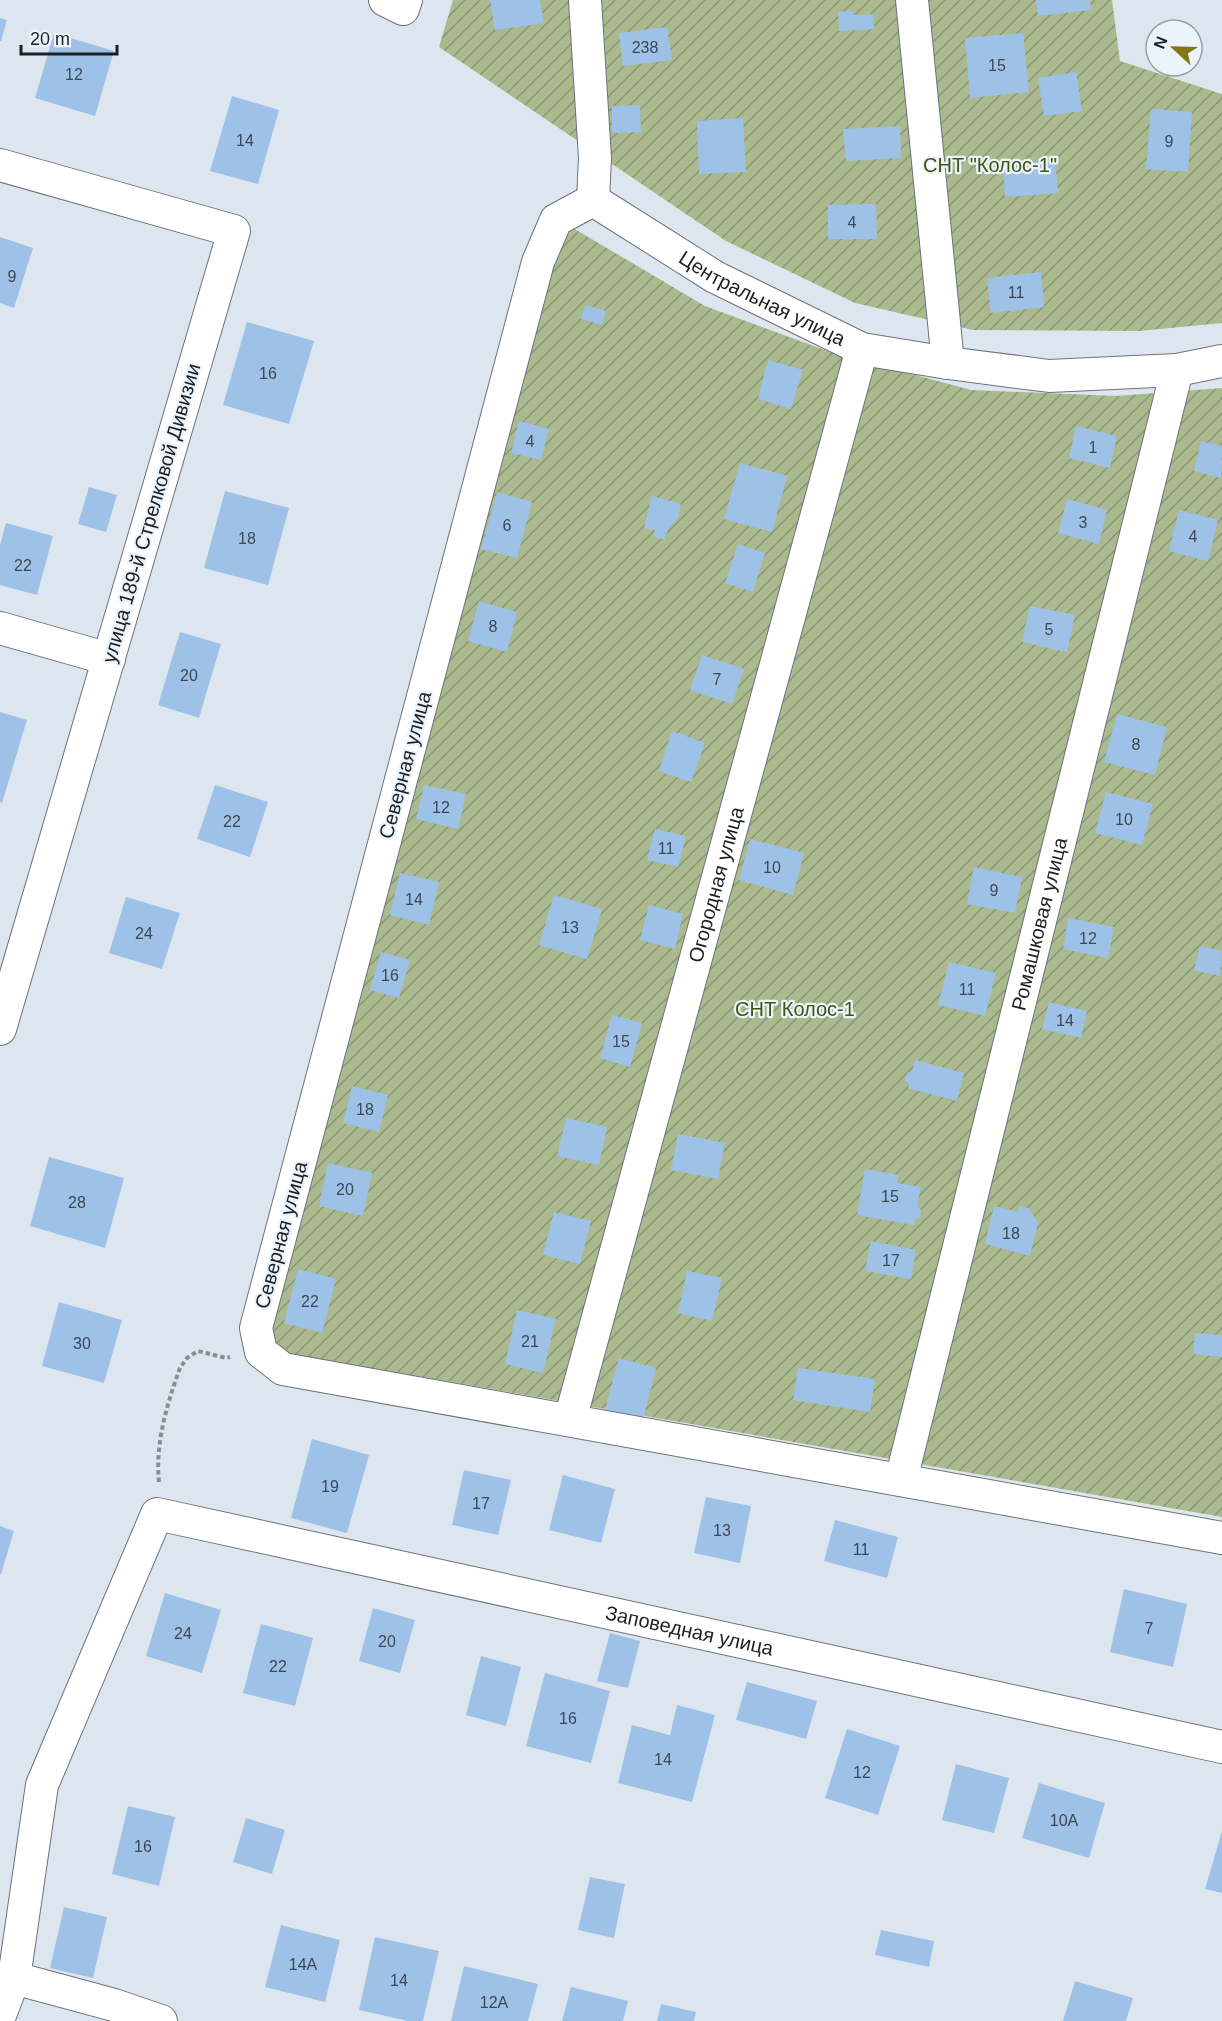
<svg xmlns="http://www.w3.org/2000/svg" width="1222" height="2021" viewBox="0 0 1222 2021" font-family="Helvetica,sans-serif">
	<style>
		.garden { fill: url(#garden-furrows) }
		.building { fill: #9ec2e7 }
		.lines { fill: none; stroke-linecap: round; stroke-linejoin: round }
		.minor-casing { stroke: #6c737b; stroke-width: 34 }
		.path { stroke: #888f94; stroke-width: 4; stroke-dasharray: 4.5 3; stroke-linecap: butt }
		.minor { stroke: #fff; stroke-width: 32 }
		.labels { text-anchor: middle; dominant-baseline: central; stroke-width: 4.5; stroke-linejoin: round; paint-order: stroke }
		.number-label { font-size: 16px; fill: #3d4854 }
		.park-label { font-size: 20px; fill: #435610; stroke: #ebf3fb }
		.street-label { font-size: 20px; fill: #1d2023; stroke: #ebf3fb }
	</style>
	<defs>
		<pattern id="garden-furrows" width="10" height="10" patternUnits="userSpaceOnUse" patternTransform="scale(1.5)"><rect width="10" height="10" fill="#aaba8e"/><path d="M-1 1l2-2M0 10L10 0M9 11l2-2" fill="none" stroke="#8a9774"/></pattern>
	</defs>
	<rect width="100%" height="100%" fill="#dde6ee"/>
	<path class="garden" d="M453 0H1112L1120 61 1222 94V323L1139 331 973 330 855 303 726 241 439 47Z
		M573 228 705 306 830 352 971 390 1116 396 1222 388V1517L286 1353 268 1340 550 258Z"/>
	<path class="building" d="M490 0H540L544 23 495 30Z
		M1036 0H1090L1091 10 1038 16Z
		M853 11V15L873 14 874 29 839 31 838 12Z
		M0 18 7 20 1 41H0Z
		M667 27 672 60 623 66 619 33Z
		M54 33 114 51 95 116 35 98Z
		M1023 33 1029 92 970 98 965 38Z
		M1076 72 1082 111 1044 116 1038 78Z
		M232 96 279 110 258 184 210 171Z
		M640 105 641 132 612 133V106Z
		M1151 109 1192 112 1188 172 1146 169Z
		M743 118 746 172 699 174 697 121Z
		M900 126 901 158 846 161 843 129Z
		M1055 160 1058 193 1005 197 1003 164Z
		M876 204 877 239H828V205Z
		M0 237 33 248 14 308 0 303Z
		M1041 272 1044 307 991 313 987 278Z
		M585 305 606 311 602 325 581 319Z
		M247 322 314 341 289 424 223 405Z
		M768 360 803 370 791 409 758 399Z
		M519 421 549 429 541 460 511 453Z
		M1076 426 1117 436 1110 468 1069 458Z
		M1201 441 1222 446 1221 478 1194 471Z
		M740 463 787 476 772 532 724 519Z
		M89 487 117 495 106 532 78 524Z
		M225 491 289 508 268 585 204 568Z
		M497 492 532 502 517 558 481 549Z
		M652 496 681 504 678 518 668 528 665 540 653 536 655 530 644 528Z
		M1067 499 1107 510 1099 544 1058 533Z
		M1179 510 1218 520 1208 561 1169 551Z
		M6 523 53 536 37 595 0 585V545Z
		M738 544 765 553 753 592 725 583Z
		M479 601 517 612 507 652 468 641Z
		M1030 606 1075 615 1067 652 1022 642Z
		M180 632 221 644 199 718 158 705Z
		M702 655 744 669 732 704 690 690Z
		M0 712 27 720 2 803 0 802Z
		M1117 714 1167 727 1155 775 1104 762Z
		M672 731 705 743 691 782 659 771Z
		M215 785 268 802 250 857 197 839Z
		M424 785 466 794 458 829 416 819Z
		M1106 792 1153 804 1142 845 1095 833Z
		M655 829 686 836 678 867 647 860Z
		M750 839 804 853 793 895 739 880Z
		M974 867 1022 877 1015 913 967 904Z
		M400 873 439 882 429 925 390 915Z
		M554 895 602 909 587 959 539 945Z
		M126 897 180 913 162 969 109 953Z
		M649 905 683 914 675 949 640 940Z
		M1068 918 1114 927 1108 958 1063 949Z
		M1200 946 1222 951 1220 976 1194 970Z
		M381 952 410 960 399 998 370 990Z
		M949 962 996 973 985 1016 938 1005Z
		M1049 1002 1087 1011 1081 1038 1042 1029Z
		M612 1015 642 1023 630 1067 600 1058Z
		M915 1060 964 1073 957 1101 908 1088 909 1084 905 1080 907 1073 912 1071Z
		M352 1086 388 1095 379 1132 343 1123Z
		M566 1118 607 1127 599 1165 557 1156Z
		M678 1134 725 1143 718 1179 671 1170Z
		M49 1157 124 1178 105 1248 30 1226Z
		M328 1163 372 1173 363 1216 319 1206Z
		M865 1169 899 1175 897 1183 921 1187 917 1206 921 1210 920 1217 915 1220 914 1225 857 1215Z
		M994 1206 1018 1212 1019 1206 1028 1208 1038 1222 1030 1256 985 1244Z
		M554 1212 591 1221 580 1264 543 1255Z
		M871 1241 916 1250 911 1279 865 1271Z
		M298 1269 336 1279 322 1333 284 1323Z
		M687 1271 722 1278 712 1321 678 1313Z
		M59 1302 122 1320 104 1383 42 1366Z
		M517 1310 556 1319 543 1373 505 1364Z
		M1195 1333 1222 1335V1357L1193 1354Z
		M619 1358 656 1368 643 1420 605 1410Z
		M798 1368 875 1379 870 1412 793 1400Z
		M312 1439 369 1455 347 1533 291 1518Z
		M464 1470 511 1480 498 1535 452 1525Z
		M563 1475 615 1489 601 1543 549 1530Z
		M706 1497 751 1506 740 1563 694 1553Z
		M835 1520 898 1537 887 1578 824 1561Z
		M0 1526 14 1531 1 1574H0Z
		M1124 1589 1187 1604 1173 1667 1110 1652Z
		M165 1593 221 1610 202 1673 146 1656Z
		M373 1608 415 1620 400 1673 359 1661Z
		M261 1624 313 1638 295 1706 243 1693Z
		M610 1633 640 1641 628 1688 597 1681Z
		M481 1656 521 1667 506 1726 466 1715Z
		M545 1673 610 1691 591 1763 526 1746Z
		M747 1682 817 1701 806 1739 736 1720Z
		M677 1705 715 1715 692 1802 618 1783 632 1725 670 1735Z
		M847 1729 900 1746 878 1815 825 1798Z
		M956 1764 1009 1778 994 1833 942 1820Z
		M1039 1783 1105 1803 1089 1858 1022 1838Z
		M128 1806 175 1817 159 1886 112 1874Z
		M246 1818 285 1830 272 1874 233 1862Z
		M1222 1831V1893L1205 1889Z
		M590 1877 625 1884 614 1938 578 1930Z
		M64 1907 107 1917 93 1978 50 1968Z
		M281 1925 340 1940 325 2002 265 1987Z
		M881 1930 934 1941 929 1967 875 1955Z
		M375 1937 439 1951 423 2021H408L359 2010Z
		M464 1966 538 1984 528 2021H451Z
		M1075 1981 1133 1998 1126 2021H1063Z
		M571 1987 628 2001 623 2021H562Z
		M661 2004 696 2012 694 2021H657Z"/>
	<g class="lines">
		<g class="minor-casing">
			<g id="minor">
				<path d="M385 0 403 9 406 0"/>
				<path d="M585 0 595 158 593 200"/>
				<path d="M912 0 948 363"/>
				<path d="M0 165 234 231 0 1029"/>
				<path d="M593 200 556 220 538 262 256 1328 261 1352 283 1369 1222 1538"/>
				<path id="s1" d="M593 200 715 277 862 349 948 363 1049 376 1177 370 1222 361"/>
				<path d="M0 628 109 659"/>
				<path id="s2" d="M570 1420 862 349"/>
				<path id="s3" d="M901 1480 1177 370"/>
				<path d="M14 1978 114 2005 161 2021"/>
				<path id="s4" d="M0 2015 14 1978 42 1785 157 1514 1222 1747"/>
			</g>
		</g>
		<path class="path" d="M159 1482C155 1443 167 1404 180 1368L187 1358 198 1351 226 1358 230 1357"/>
		<use href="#minor" class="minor"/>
	</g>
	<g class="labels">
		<g class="number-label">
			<text x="645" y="47">238</text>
			<text x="997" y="65">15</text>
			<text x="74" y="74">12</text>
			<text x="245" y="140">14</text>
			<text x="1169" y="141">9</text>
			<text x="852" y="222">4</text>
			<text x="12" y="276">9</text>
			<text x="1016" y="292">11</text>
			<text x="268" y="373">16</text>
			<text x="530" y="441">4</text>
			<text x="1093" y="447">1</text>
			<text x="1083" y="522">3</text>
			<text x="507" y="525">6</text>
			<text x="1193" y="536">4</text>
			<text x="247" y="538">18</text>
			<text x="23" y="565">22</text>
			<text x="493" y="626">8</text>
			<text x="1049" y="629">5</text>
			<text x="189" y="675">20</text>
			<text x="717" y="679">7</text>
			<text x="1136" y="744">8</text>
			<text x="441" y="807">12</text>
			<text x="1124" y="819">10</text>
			<text x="232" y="821">22</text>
			<text x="666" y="848">11</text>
			<text x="772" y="867">10</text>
			<text x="994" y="890">9</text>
			<text x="414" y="899">14</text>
			<text x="570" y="927">13</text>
			<text x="144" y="933">24</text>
			<text x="1088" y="938">12</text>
			<text x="390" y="975">16</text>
			<text x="967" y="989">11</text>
			<text x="1065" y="1020">14</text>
			<text x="621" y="1041">15</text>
			<text x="365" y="1109">18</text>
			<text x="345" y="1189">20</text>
			<text x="890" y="1196">15</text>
			<text x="77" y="1202">28</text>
			<text x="1011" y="1233">18</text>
			<text x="891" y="1260">17</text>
			<text x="310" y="1301">22</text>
			<text x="530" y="1341">21</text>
			<text x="82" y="1343">30</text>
			<text x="330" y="1486">19</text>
			<text x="481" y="1503">17</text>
			<text x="722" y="1530">13</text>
			<text x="861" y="1549">11</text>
			<text x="1149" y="1628">7</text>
			<text x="183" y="1633">24</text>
			<text x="387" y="1641">20</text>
			<text x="278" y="1666">22</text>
			<text x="568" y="1718">16</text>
			<text x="663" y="1759">14</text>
			<text x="862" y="1772">12</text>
			<text x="1064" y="1820">10А</text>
			<text x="143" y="1846">16</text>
			<text x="303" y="1964">14А</text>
			<text x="399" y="1980">14</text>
			<text x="494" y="2002">12А</text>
		</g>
		<g class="park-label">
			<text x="990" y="165">СНТ "Колос-1"</text>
			<text x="795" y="1009">СНТ Колос-1</text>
		</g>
		<g class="street-label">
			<text stroke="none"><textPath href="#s1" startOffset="196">Центральная улица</textPath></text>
			<text transform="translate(151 513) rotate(-74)">улица 189-й Стрелковой Дивизии</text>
			<text transform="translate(405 765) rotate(-75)">Северная улица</text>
			<text stroke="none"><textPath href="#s2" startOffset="555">Огородная улица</textPath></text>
			<text stroke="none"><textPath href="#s3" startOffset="573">Ромашковая улица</textPath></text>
			<text transform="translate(281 1235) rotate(-75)">Северная улица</text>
			<text stroke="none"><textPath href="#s4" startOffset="1074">Заповедная улица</textPath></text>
		</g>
	</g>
	<g transform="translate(1174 48) rotate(292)"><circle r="28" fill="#ebf3fb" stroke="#999fa5" stroke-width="1.5"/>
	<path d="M0-4.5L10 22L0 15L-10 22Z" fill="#857518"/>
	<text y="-9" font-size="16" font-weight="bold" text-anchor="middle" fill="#1d2023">N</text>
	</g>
	<path d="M21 45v9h96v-9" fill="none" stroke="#1d2023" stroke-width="3"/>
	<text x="30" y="45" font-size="18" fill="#1d2023" stroke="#ebf3fb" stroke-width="4.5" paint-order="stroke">20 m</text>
</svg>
